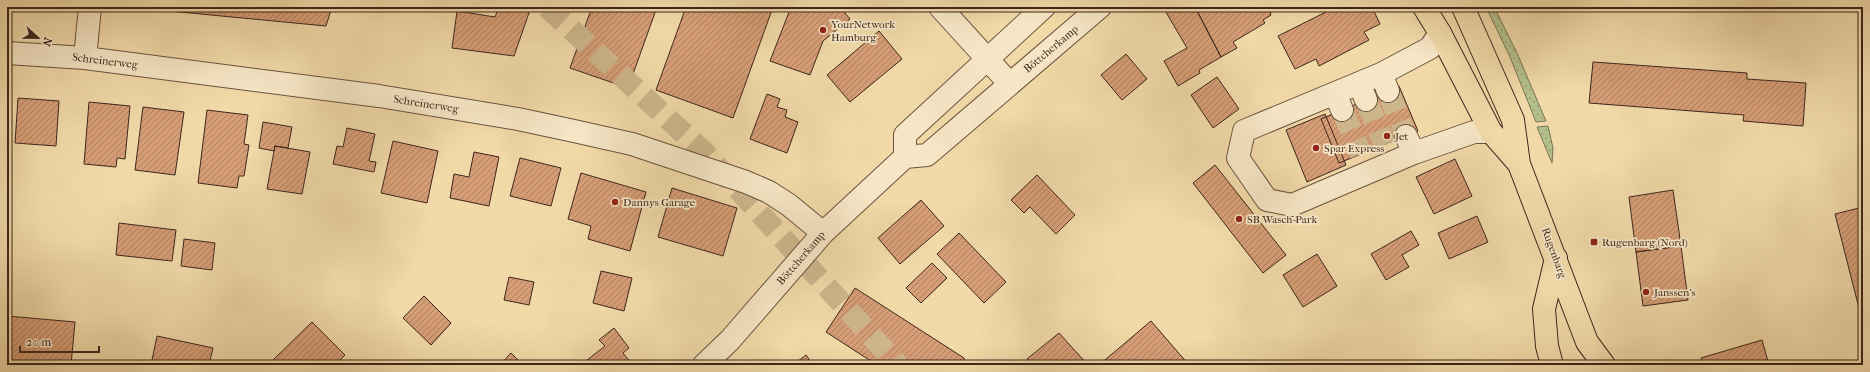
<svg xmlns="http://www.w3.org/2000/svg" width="1870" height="372" viewBox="0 0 1870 372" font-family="'IM FELL French Canon',serif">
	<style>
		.grass { fill: url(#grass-dots); stroke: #797354 }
		.building { fill: url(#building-hatch); stroke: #3e261c }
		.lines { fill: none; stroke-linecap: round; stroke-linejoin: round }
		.minor-tunnel { stroke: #cdb58c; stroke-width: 22; stroke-dasharray: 22 11; stroke-linecap: butt }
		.minor-casing { stroke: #6b533f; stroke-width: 24 }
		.major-casing { stroke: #3e261c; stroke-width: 24 }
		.minor { stroke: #f6e6c6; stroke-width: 22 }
		.major { stroke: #f1d9a8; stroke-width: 22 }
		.poi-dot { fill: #8f2418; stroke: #f6e6c6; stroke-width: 1.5 }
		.labels { text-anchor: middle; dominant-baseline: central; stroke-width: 3.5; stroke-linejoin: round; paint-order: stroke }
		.poi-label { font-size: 11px; fill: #3e261c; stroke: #f6e6c6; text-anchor: start }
		.street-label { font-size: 11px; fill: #3e261c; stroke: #f6e6c6 }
	</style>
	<defs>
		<pattern id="grass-dots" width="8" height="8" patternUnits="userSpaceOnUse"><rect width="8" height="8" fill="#b4c08c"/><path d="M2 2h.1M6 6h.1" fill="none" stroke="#949c72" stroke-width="1.8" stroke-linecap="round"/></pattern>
		<pattern id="building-hatch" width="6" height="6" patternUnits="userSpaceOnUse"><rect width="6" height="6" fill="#d69e76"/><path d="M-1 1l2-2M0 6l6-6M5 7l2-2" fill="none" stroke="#af8160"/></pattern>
	</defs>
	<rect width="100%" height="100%" fill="#f1d9a8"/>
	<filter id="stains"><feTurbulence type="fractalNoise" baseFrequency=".005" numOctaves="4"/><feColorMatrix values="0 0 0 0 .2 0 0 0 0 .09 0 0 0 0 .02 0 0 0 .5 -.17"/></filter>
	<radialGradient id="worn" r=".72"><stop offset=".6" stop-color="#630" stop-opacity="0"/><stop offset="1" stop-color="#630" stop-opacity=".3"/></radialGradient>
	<path class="grass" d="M1486 7H1494L1517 53 1546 121 1536 122 1510 57Z
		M1548 126 1553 148 1552 163 1537 127Z"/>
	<path class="building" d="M148 7H332L326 26 148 9Z
		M499 7H521L530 10 514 56 452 48 457 11 495 17Z
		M592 7H657L628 88 570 68Z
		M686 7H773L733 118 656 90Z
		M791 7H840L850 19 823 41 810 75 770 61Z
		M1163 7H1195L1221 57 1199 70 1200 73 1178 86 1164 61 1187 48Z
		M1195 7H1279L1270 12 1271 15 1263 20 1265 23 1233 42 1237 48 1221 57Z
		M1324 7H1372L1380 24 1364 32 1369 40 1319 66 1316 59 1295 69 1278 36 1326 12Z
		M1856 7H1863V27Z
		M879 31 902 59 850 102 827 75Z
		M1126 54 1147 79 1122 100 1101 75Z
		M1593 62 1747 73V79L1806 83 1803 126 1743 121 1744 115 1589 103Z
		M1217 77 1239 109 1213 128 1191 95Z
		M1399 86 1418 131 1339 163 1321 119Z
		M767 94 780 99 777 107 787 110 785 117 798 122 787 153 750 139Z
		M18 98 59 101 56 146 15 143Z
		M89 102 130 106 125 159 117 158 116 167 84 164Z
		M143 107 184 112 175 175 135 170Z
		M207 110 248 115 244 144 249 145 244 176H239L237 188 198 183Z
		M1325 114 1346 165 1307 182 1286 130Z
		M263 122 292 127 288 148 275 146 274 151 259 148Z
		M347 128 375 134 369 161 376 162 374 172 333 164 337 146 343 147Z
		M393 141 438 151 427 203 381 193Z
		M275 146 310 152 302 194 267 189Z
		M474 152 499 157 489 206 450 198 454 174 469 177Z
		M520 158 561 168 551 206 510 196Z
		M1455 159 1472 196 1434 214 1416 177Z
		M1215 165 1286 255 1263 273 1193 183Z
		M581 173 646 192 630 251 588 239 591 226 568 219Z
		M1037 175 1075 215 1056 234 1030 207 1024 213 1011 200Z
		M672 188 737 208 723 256 658 237Z
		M1673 190 1681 246 1636 252 1629 197Z
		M921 200 944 226 900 264 878 238Z
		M1863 207V324L1835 214Z
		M1477 216 1488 242 1449 259 1438 233Z
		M119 223 176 230 172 261 116 255Z
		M1411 231 1419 245 1402 255 1409 267 1386 280 1371 254Z
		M959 233 1006 282 984 303 937 254Z
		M184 239 215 243 212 270 181 266Z
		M1681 246 1688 300 1643 306 1636 252Z
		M1317 254 1337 286 1303 307 1283 275Z
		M932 263 947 278 921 303 906 288Z
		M601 271 632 278 624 311 593 303Z
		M509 277 534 282 529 305 504 300Z
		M855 288 964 358 965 365H877L826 332Z
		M424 296 451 323 431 345 403 318Z
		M7 316 75 322 71 365 7 363Z
		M1151 321 1189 365H1099Z
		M312 322 345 355 335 365H276L272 361Z
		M614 328 629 348 623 353 631 363 629 365H590L586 361 605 346 599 340Z
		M1059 333 1088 365H1033L1027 359Z
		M157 336 213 348 209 365H151Z
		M1762 340 1769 365H1703L1701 358Z
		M511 353 523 365H500Z
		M806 355 813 365H793Z"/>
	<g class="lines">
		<path class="minor-tunnel" d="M547 7 705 153 898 365
			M1388 91 1406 136
			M1366 100 1385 145
			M1342 110 1361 154"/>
		<g class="minor-casing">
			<path id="minor" d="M940 7 1010 84
				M1440 33 1430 48 1381 74 1244 131 1238 158 1267 200 1292 205 1414 153 1474 132H1491
				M7 53 85 58 379 96 518 119 574 131 632 144 746 182 769 192 789 205 823 233
				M85 58 90 7
				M1381 74 1388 91
				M1359 83 1366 100
				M1335 93 1342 110
				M1406 136 1414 153
				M905 157V135L1044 7
				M704 365 730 340 823 233 905 157 927 155 1100 7"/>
		</g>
		<g class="major-casing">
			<path id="major" d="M1424 7 1440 33 1491 132 1519 164
				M1463 7 1513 120 1519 164 1587 342 1604 365
				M1552 365 1547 346 1544 309 1556 258"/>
		</g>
		<use href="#minor" class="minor"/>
		<use href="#major" class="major"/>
	</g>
	<g class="poi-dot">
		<circle cx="823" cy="30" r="4"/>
		<circle cx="1387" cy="136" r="4"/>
		<circle cx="1316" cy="148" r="4"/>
		<circle cx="615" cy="202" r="4"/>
		<circle cx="1239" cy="219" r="4"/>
		<rect x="1590" y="238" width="8" height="8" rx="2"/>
		<circle cx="1646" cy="292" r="4"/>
	</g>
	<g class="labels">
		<g class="poi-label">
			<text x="831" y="24">YourNetwork<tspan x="831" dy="13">Hamburg</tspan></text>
			<text x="1395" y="136">Jet</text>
			<text x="1324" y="148">Spar Express</text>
			<text x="623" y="202">Dannys Garage</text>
			<text x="1247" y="219">SB Wasch-Park</text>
			<text x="1602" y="242">Rugenbarg (Nord)</text>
			<text x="1654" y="292">Janssen's</text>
		</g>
		<g class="street-label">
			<text transform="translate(1051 49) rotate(-40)">Böttcherkamp</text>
			<text transform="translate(105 61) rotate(7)">Schreinerweg</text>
			<text transform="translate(426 104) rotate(9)">Schreinerweg</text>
			<text transform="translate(1554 253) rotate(70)">Rugenbarg</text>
			<text transform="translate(801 258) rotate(-49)">Böttcherkamp</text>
		</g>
	</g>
	<rect width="1870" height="372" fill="none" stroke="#f1d9a8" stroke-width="24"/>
	<rect x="8" y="8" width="1854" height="356" fill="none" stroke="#3e261c" stroke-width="2"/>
	<rect x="12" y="12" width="1846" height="348" fill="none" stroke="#3e261c"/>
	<g transform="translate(38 38) rotate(112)" stroke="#f6e6c6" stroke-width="3" paint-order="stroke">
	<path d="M0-3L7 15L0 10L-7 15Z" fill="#3e261c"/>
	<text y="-6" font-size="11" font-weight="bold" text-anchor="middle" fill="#3e261c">N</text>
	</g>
	<path d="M20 346v6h79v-6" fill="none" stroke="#3e261c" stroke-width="2"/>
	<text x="26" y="346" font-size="12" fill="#3e261c" stroke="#f6e6c6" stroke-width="3" paint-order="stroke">20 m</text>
	<rect width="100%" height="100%" filter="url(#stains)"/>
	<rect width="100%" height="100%" fill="url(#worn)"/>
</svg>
